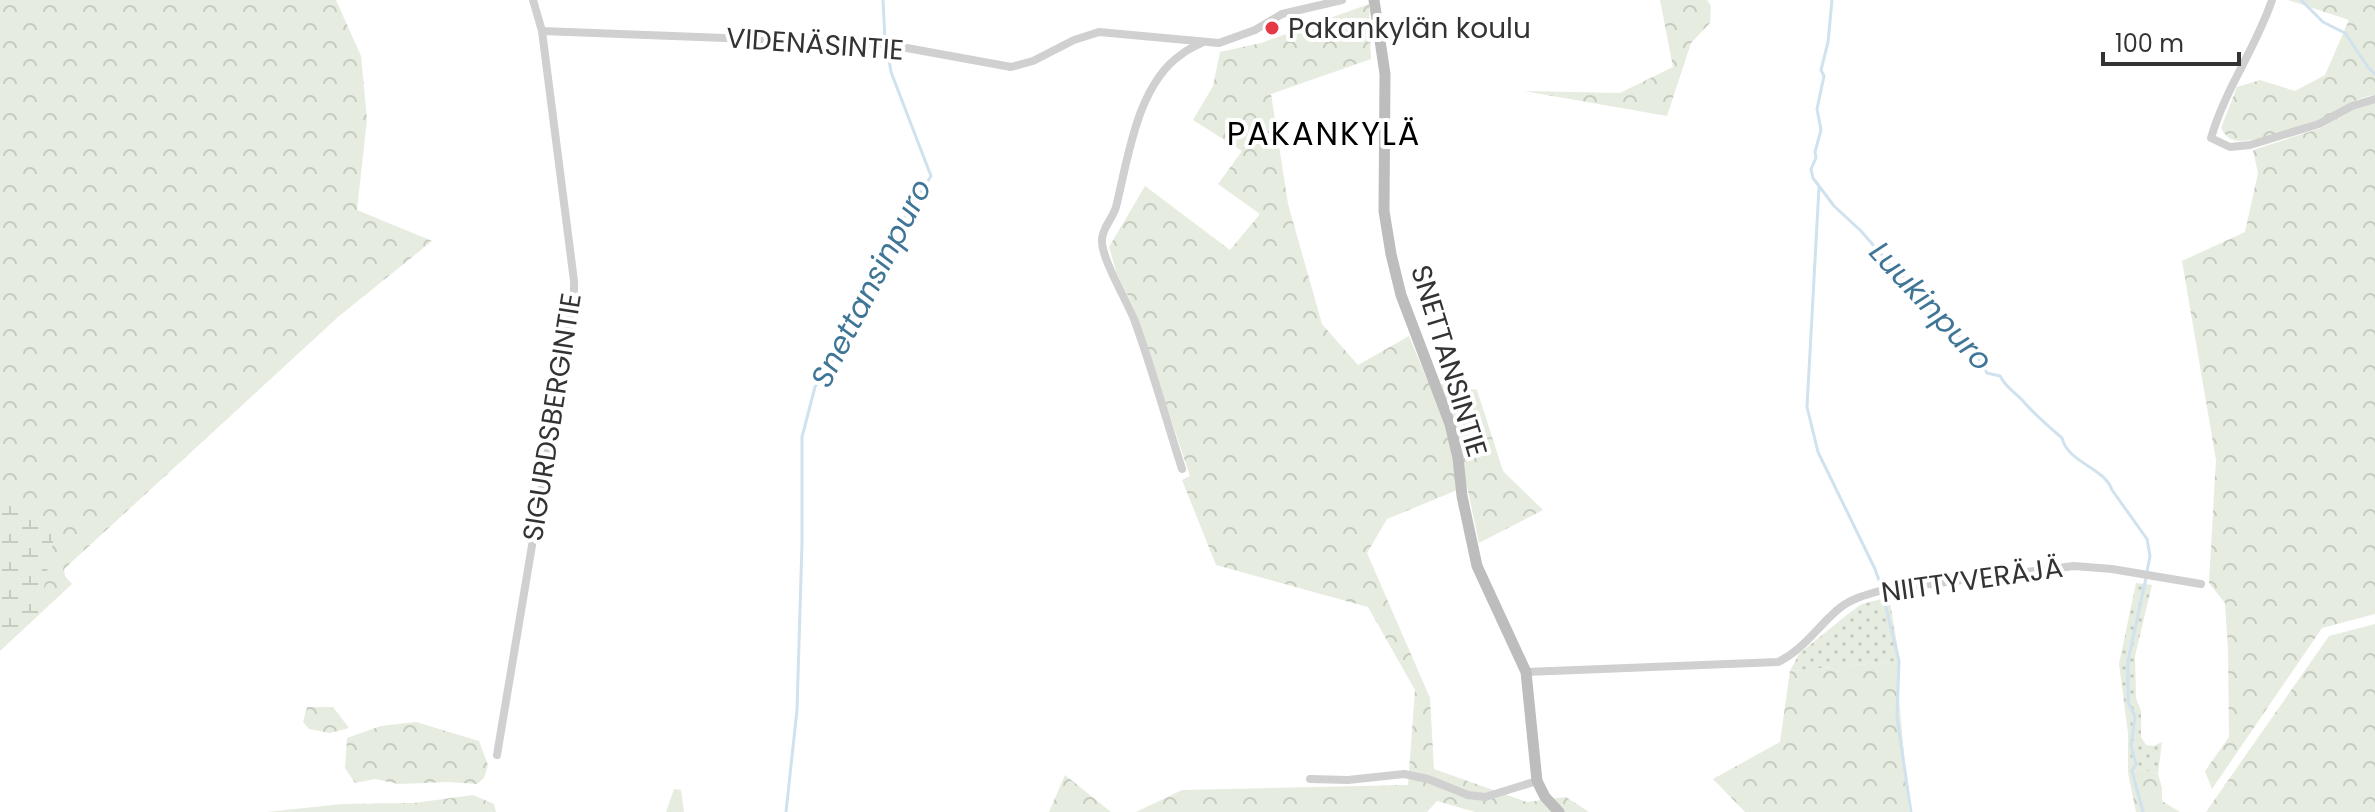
<svg xmlns="http://www.w3.org/2000/svg" width="2375" height="812" viewBox="0 0 2375 812" font-family="Poppins,sans-serif">
	<style>
		.grass { fill: url(#grass-dots) }
		.forest { fill: url(#forest-crowns) }
		.wetland { fill: url(#wetland-marsh) }
		.lines { fill: none; stroke-linecap: round; stroke-linejoin: round }
		.stream { stroke: #cfe2ee; stroke-width: 3 }
		.street { stroke: #d0d0d0; stroke-width: 8 }
		.secondary { stroke: #bdbdbd; stroke-width: 11 }
		.poi-dot { fill: #e63946; stroke: #fff; stroke-width: 3 }
		.labels { text-anchor: middle; dominant-baseline: central; stroke-width: 8; stroke-linejoin: round; paint-order: stroke }
		.poi-label { font-size: 28px; fill: #333; stroke: #fff; text-anchor: start }
		.street-label { font-size: 28px; fill: #333; stroke: #fff }
		.water-label { font-size: 30px; font-style: italic; fill: #3f7597; stroke: #fff }
		.quarter-label { font-size: 32px; letter-spacing: 2px; fill: #000; stroke: #fff }
	</style>
	<defs>
		<pattern id="grass-dots" width="8" height="8" patternUnits="userSpaceOnUse" patternTransform="scale(2)"><rect width="8" height="8" fill="#e6ecdf"/><path d="M2 2h.1M6 6h.1" fill="none" stroke="#c6cbc0" stroke-width="1.8" stroke-linecap="round"/></pattern>
		<pattern id="forest-crowns" width="20" height="18" patternUnits="userSpaceOnUse" patternTransform="scale(2)"><rect width="20" height="18" fill="#e6ecdf"/><path d="M2 6a3 3 0 1 1 6 0M12 15a3 3 0 1 1 6 0" fill="none" stroke="#c6cbc0"/></pattern>
		<pattern id="wetland-marsh" width="20" height="14" patternUnits="userSpaceOnUse" patternTransform="scale(2)"><rect width="20" height="14" fill="#e6ecdf"/><path d="M1 5h8M5 5V1M11 12h8M15 12V8" fill="none" stroke="#c6cbc0"/></pattern>
	</defs>
	<rect width="100%" height="100%" fill="#fff"/>
	<path class="grass" d="M2136 583 2152 585 2135 656 2136 698 2141 711V737L2146 745 2154 746 2162 742 2158 774 2140 769 2128 773V733L2119 664Z
		M1889 597 1900 661 1790 671 1799 654 1848 614 1862 604Z"/>
	<path class="forest" d="M0 0H336L361 56 367 119 357 210 432 241 338 317 64 569 65 576 72 584 0 651Z
		M1660 0H1707L1711 6 1710 23 1691 43 1667 116 1524 91 1620 93 1673 67Z
		M2288 0H2375V95C2354 97 2337 113 2319 121 2303 127 2248 145 2234 140 2227 138 2225 134 2221 128L2237 87 2260 80 2295 91 2325 75 2349 20Z
		M1369 4 1371 59 1271 94 1288 204 1322 324 1358 365 1409 336 1428 382 1477 390 1503 471 1543 510 1479 543 1467 486 1387 519 1367 553 1430 698 1434 769 1527 802 1566 797 1589 812H1475L1437 801 1427 812H1136L1182 790 1408 785 1415 690 1368 607 1216 565 1182 480 1190 476 1134 308 1117 274 1109 247 1145 186 1230 250 1260 214 1218 184 1242 151 1193 120 1213 86 1220 52 1261 43Z
		M2375 103V614L2322 628 2212 789 2205 771 2229 737 2228 650 2225 603 2209 583 2216 460 2182 261 2245 232 2258 173 2253 150 2321 128 2354 109Z
		M2375 624V812H2206L2329 636Z
		M1900 661 1898 687 1909 812H1745L1713 779 1780 742 1790 671Z
		M307 707H333L349 728 330 733 309 729 303 722Z
		M416 722 479 741 488 765 484 778 477 784 449 782 398 784 375 779 355 783 345 768 347 738 381 726Z
		M2140 769 2158 774 2162 788V801L2180 812H2136L2128 773Z
		M1065 775 1111 812H1049Z
		M674 789 681 790 684 812H666Z
		M473 795 494 804 496 812H267L342 804 414 803Z"/>
	<path class="wetland" d="M0 493 14 500 54 537 39 612 0 650Z"/>
	<g class="lines">
		<path class="stream" d="M883 0 885 40
			M1832 0 1828 42 1821 70 1824 76 1817 109 1821 130 1815 152 1816 158 1811 169 1813 178 1834 206 1861 231 1895 270 1913 286 1930 309 1936 315 1943 316 1979 359 1987 373 2000 376C2007 389 2014 391 2023 401 2035 415 2048 426 2062 438 2068 463 2104 467 2112 490L2147 539 2150 556 2147 572
			M2301 0 2323 22 2345 33 2368 67 2375 74
			M1819 187 1807 407 1818 452 1875 569 1881 586
			M1883 595 1899 661 1897 717 1911 812
			M786 812 797 710 802 543V437L815 387 838 352 872 269 931 176 891 72 887 48
			M2143 812 2132 771 2136 764 2131 746 2135 716 2128 702V661L2146 578"/>
		<path class="street" d="M533 0 542 31 885 44 1011 67 1033 61 1074 40 1099 32 1219 43 1255 30 1282 14 1342 0
			M2272 0C2256 48 2225 89 2211 138L2230 147 2250 145 2319 124 2352 106 2375 99
			M1182 469C1166 419 1152 368 1134 319 1126 299 1101 258 1102 240 1102 228 1113 218 1116 207 1128 159 1137 84 1182 54 1188 49 1196 46 1203 42
			M1526 672 1778 662C1804 650 1819 624 1841 607 1853 598 1869 594 1883 590L2074 566 2112 569 2201 584
			M497 755 574 294V281L542 31
			M1310 779 1348 780 1404 774 1428 779 1468 795 1485 797 1537 781"/>
		<path class="secondary" d="M1374 0 1385 74 1384 211 1391 254 1401 295 1450 424 1458 458 1462 496 1477 566 1526 672 1537 781 1545 797 1559 812"/>
	</g>
	<circle class="poi-dot" cx="1272" cy="28" r="8"/>
	<g class="labels">
		<g class="poi-label">
			<text x="1288" y="28">Pakankylän koulu</text>
		</g>
		<g class="street-label">
			<text transform="translate(815 44) rotate(4)">VIDENÄSINTIE</text>
			<text transform="translate(1449 361) rotate(73)">SNETTANSINTIE</text>
			<text transform="translate(552 417) rotate(-81)">SIGURDSBERGINTIE</text>
			<text transform="translate(1972 580) rotate(-8)">NIITTYVERÄJÄ</text>
		</g>
		<g class="water-label">
			<text transform="translate(871 283) rotate(-63)">Snettansinpuro</text>
			<text transform="translate(1931 306) rotate(47)">Luukinpuro</text>
		</g>
		<g class="quarter-label">
			<text x="1324" y="133">PAKANKYLÄ</text>
		</g>
	</g>
	<path d="M2103 52v12h136v-12" fill="none" stroke="#333333" stroke-width="4"/>
	<text x="2115" y="52" font-size="24" fill="#333333" stroke="#ffffff" stroke-width="6" paint-order="stroke">100 m</text>
</svg>
